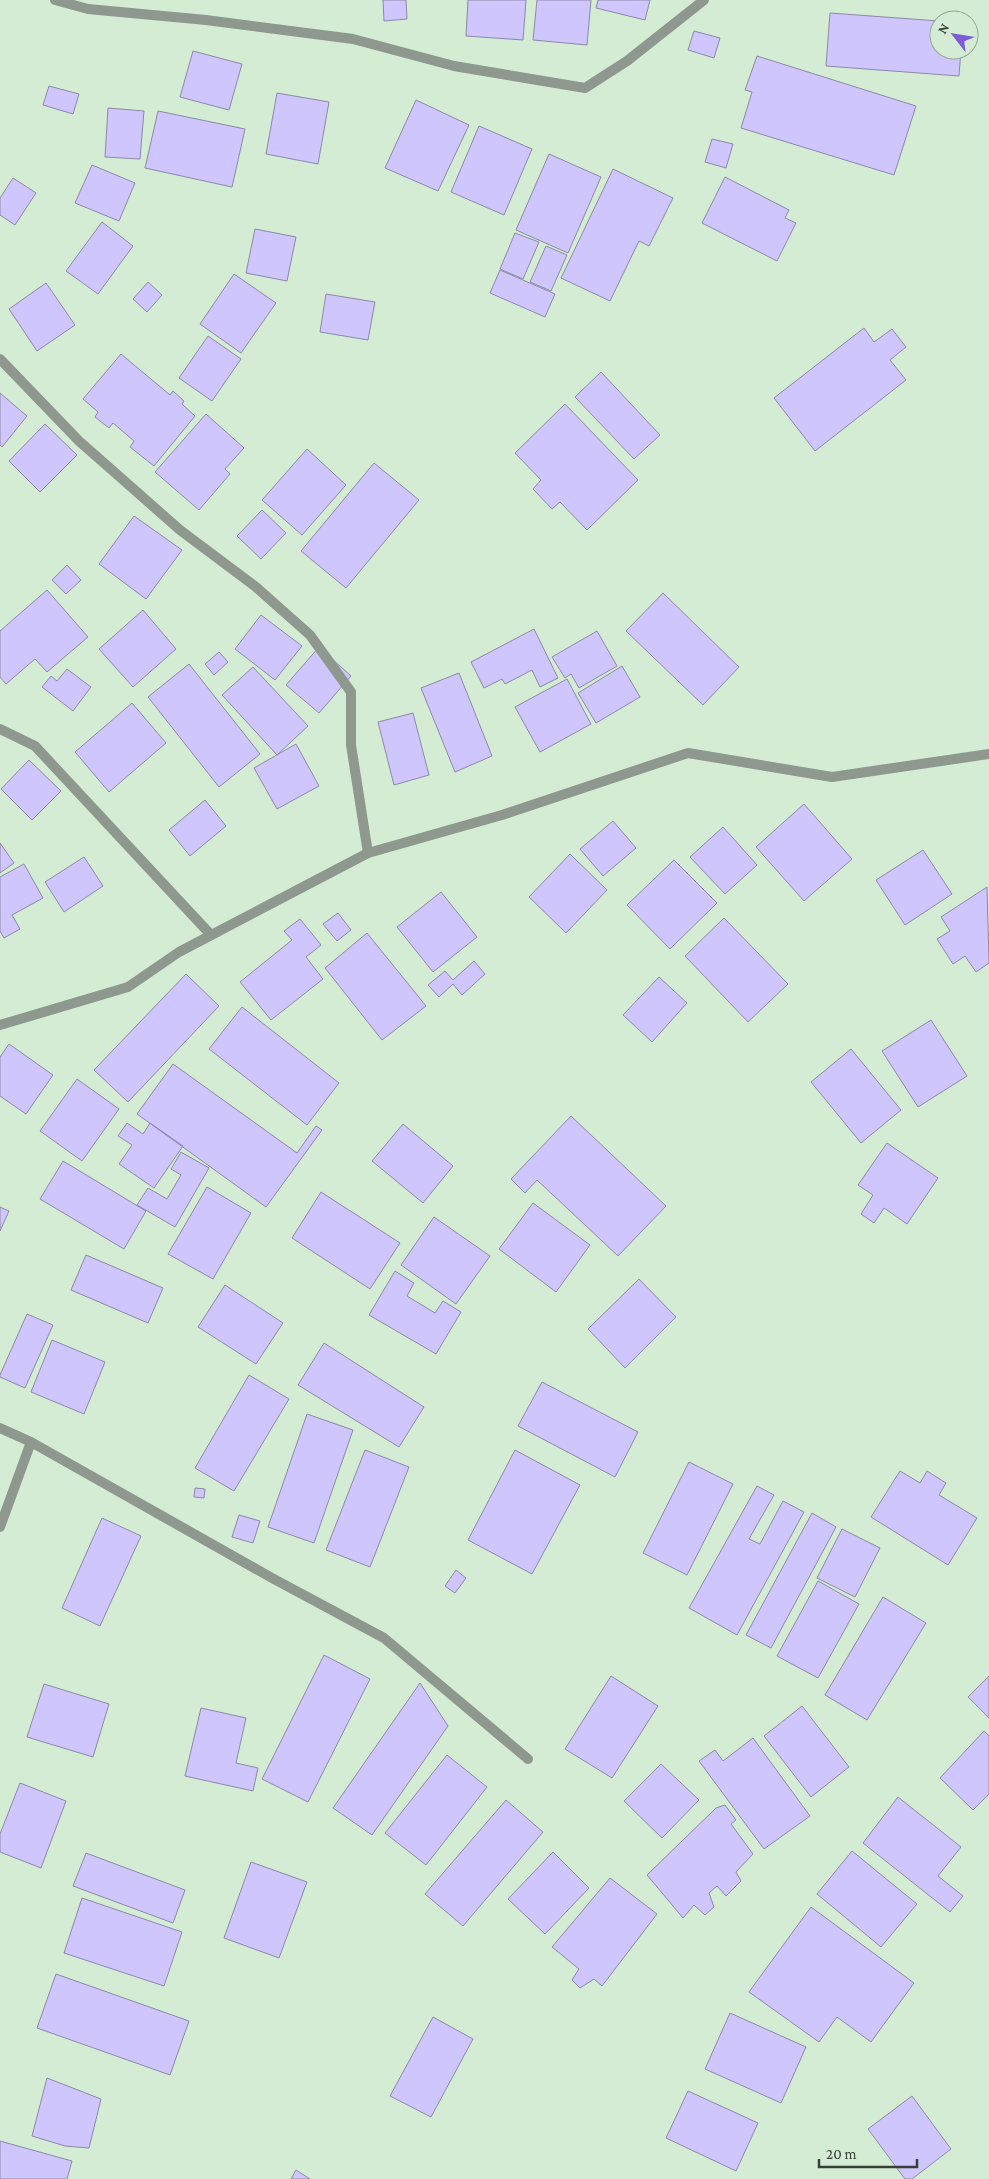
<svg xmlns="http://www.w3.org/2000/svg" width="989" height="2179" viewBox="0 0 989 2179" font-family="'Crimson Pro',serif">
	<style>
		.building { fill: #cec6fd; stroke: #8d89a5 }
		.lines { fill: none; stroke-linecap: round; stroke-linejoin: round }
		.street { stroke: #8e988e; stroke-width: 10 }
	</style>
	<rect width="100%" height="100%" fill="#d4ecd4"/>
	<path class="building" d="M383 0H406L407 19 384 21Z
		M468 0H526L523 40 466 36Z
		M537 0H591L587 45 533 40Z
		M598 0H650L645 20 596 8Z
		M830 13 939 21V50H961L959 76 826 66Z
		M694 31 720 38 714 58 688 50Z
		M193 51 242 64 229 110 180 97Z
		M757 56 916 106 894 175 741 128 752 92 745 90Z
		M49 86 79 94 73 114 43 105Z
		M277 93 329 102 318 164 266 154Z
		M416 100 469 125 438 191 385 168Z
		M108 108 144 111 140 159 105 157Z
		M158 111 245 129 232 187 145 168Z
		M479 126 532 149 504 215 451 192Z
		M712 139 733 144 726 168 705 162Z
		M549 154 601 177 568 253 516 230Z
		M92 165 135 183 119 221 75 203Z
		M613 169 673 198 649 246 639 241 610 301 561 278Z
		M725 177 789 210 785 218 796 223 777 261 702 223Z
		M13 178 36 193 15 225 0 215V198Z
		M102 222 133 246 98 294 66 271Z
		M255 229 296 237 287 281 246 273Z
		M515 233 539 242 523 279 500 269Z
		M546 246 567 255 551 291 530 282Z
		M500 270 555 294 545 317 490 293Z
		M234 274 276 303 241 353 200 324Z
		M148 282 162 295 147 312 133 299Z
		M46 283 75 325 37 351 9 309Z
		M326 294 375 302 368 340 320 332Z
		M864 328 874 342 892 329 906 347 890 360 906 380 815 451 774 398Z
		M208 336 241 359 212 401 179 378Z
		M121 354 170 395 173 391 184 401 182 404 195 416 154 466 130 447 134 441 113 423 109 428 95 417 98 412 83 399Z
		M601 372 660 435 634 459 575 397Z
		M0 393 27 416 2 447 0 445Z
		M565 404 638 480 587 530 560 502 552 509 533 489 541 480 515 453Z
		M206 414 244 448 225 469 230 474 199 510 155 472Z
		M45 424 77 455 40 492 9 461Z
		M307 449 346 485 302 535 262 500Z
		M374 463 419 500 346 588 301 551Z
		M262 510 286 533 261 559 237 536Z
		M134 516 182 550 146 599 99 564Z
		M67 565 81 580 66 594 52 580Z
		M47 590 88 637 47 672 35 659 6 684 0 677V631Z
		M663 593 739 667 703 705 626 631Z
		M143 610 176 649 133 687 99 649Z
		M261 615 302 646 275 680 235 649Z
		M534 629 558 678 540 687 532 670 505 684 502 679 484 688 471 662Z
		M597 631 617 666 579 688 571 674 565 678 552 657Z
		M319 647 351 676 319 713 286 685Z
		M219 652 228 662 214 675 205 664Z
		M189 664 260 754 219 787 148 697Z
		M622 666 640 697 596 723 578 693Z
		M253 667 308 726 277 755 222 695Z
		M67 669 91 687 73 711 42 687 51 676 57 681Z
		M459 673 492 756 455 772 421 688Z
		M567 679 591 724 540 752 515 707Z
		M132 703 166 743 109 792 75 752Z
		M413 713 429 775 394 785 378 722Z
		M296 744 319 786 277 809 254 768Z
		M29 760 61 791 32 820 1 789Z
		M205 800 226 826 190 856 169 830Z
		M804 804 852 859 804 901 756 847Z
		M613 821 636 848 603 876 580 849Z
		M723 827 757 865 725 894 690 857Z
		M0 843 14 863 0 873Z
		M923 850 952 894 905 925 876 880Z
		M570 854 607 890 566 933 529 897Z
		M84 857 103 886 64 912 45 882Z
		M674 860 717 903 670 949 627 905Z
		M24 864 43 898 12 915 20 929 4 938 0 931V877Z
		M987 887 989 963 976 972 965 956 953 964 937 939 950 931 941 917Z
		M441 892 477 937 433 972 397 927Z
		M338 913 351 930 337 941 323 924Z
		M724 918 788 984 748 1022 685 956Z
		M300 919 321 945 306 957 323 979 271 1020 240 982 292 940 284 931Z
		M367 933 426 1006 382 1040 325 968Z
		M474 961 485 974 462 995 453 984 439 997 428 985 445 971 453 980Z
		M186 974 219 1006 128 1102 94 1070Z
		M659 977 687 1003 652 1042 623 1015Z
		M242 1007 339 1083 307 1125 209 1049Z
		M931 1020 967 1076 918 1107 882 1051Z
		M9 1044 53 1075 26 1114 0 1096V1057Z
		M851 1049 901 1110 861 1143 811 1082Z
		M173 1064 297 1153 316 1126 322 1130 266 1207 137 1114Z
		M77 1079 119 1109 82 1161 40 1131Z
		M571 1116 666 1206 618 1256 537 1180 525 1193 511 1179Z
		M127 1123 143 1134 150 1123 183 1146 154 1188 119 1164 132 1145 118 1136Z
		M403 1124 453 1166 423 1203 372 1161Z
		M887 1143 938 1178 907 1224 884 1208 874 1223 861 1214 873 1195 858 1185Z
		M181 1152 209 1168 175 1227 137 1205 148 1188 167 1199 181 1175 171 1169Z
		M63 1161 146 1211 124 1249 40 1199Z
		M207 1187 251 1213 213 1279 168 1254Z
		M321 1192 400 1243 370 1289 292 1238Z
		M533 1203 590 1245 556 1292 499 1249Z
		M0 1207 9 1211 0 1231Z
		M434 1217 490 1256 456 1304 401 1265Z
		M86 1255 163 1288 148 1323 71 1290Z
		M395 1271 414 1283 407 1296 435 1313 443 1301 461 1312 436 1354 369 1315Z
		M639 1279 676 1317 625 1368 588 1329Z
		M225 1285 283 1323 256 1364 198 1327Z
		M27 1314 53 1325 25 1388 0 1377V1375Z
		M52 1340 105 1362 84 1414 31 1392Z
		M324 1343 424 1407 399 1447 298 1385Z
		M249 1375 289 1399 234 1491 195 1468Z
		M542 1382 638 1432 615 1477 518 1426Z
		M307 1414 353 1430 314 1543 268 1527Z
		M365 1450 409 1467 370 1567 326 1550Z
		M515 1450 580 1485 532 1574 468 1540Z
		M689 1462 733 1484 687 1575 643 1553Z
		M900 1471 920 1483 927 1471 946 1483 939 1495 977 1518 948 1565 871 1517Z
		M757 1486 774 1495 749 1539 760 1544 783 1501 804 1512 737 1635 689 1608Z
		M195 1488 205 1489 204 1498 194 1497Z
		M812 1513 836 1527 771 1648 746 1635Z
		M239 1515 260 1521 253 1543 232 1537Z
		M102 1518 141 1536 100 1626 62 1608Z
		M842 1529 880 1548 855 1597 817 1578Z
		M456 1570 466 1578 455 1593 445 1586Z
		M818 1581 859 1604 818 1678 777 1656Z
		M883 1597 926 1623 867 1720 825 1695Z
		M324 1655 370 1679 308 1802 262 1779Z
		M611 1676 658 1706 612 1778 565 1749Z
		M989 1676V1718L968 1697Z
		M420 1683 448 1726 372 1835 333 1808Z
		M44 1684 109 1704 93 1757 27 1737Z
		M802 1706 849 1767 811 1797 764 1736Z
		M201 1708 246 1718 236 1763 258 1768 253 1791 185 1776Z
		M984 1731 989 1736V1794L973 1810 940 1778Z
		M753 1738 810 1816 764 1849 699 1761 715 1750 723 1761Z
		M447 1755 487 1787 426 1865 385 1833Z
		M661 1764 699 1800 662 1838 624 1801Z
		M20 1783 66 1801 41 1868 0 1852V1834Z
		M898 1797 961 1847 938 1876 963 1896 950 1912 863 1843Z
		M506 1800 543 1832 463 1926 425 1894Z
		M725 1805 736 1820 731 1824 753 1854 736 1872 741 1881 726 1896 717 1886 709 1893 714 1907 705 1915 694 1905 683 1918 647 1875 716 1808Z
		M852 1851 917 1904 881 1947 817 1894Z
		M553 1852 589 1888 545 1934 508 1899Z
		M86 1853 185 1890 173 1923 73 1886Z
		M251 1862 307 1882 279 1958 224 1938Z
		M610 1878 657 1914 602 1986 594 1979 580 1988 572 1980 579 1969 552 1947Z
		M82 1898 182 1932 164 1986 64 1953Z
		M811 1907 914 1983 871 2042 837 2017 819 2042 749 1992Z
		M56 1974 189 2021 170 2075 37 2028Z
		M730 2013 806 2047 781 2103 705 2069Z
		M433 2017 473 2039 431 2117 390 2096Z
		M47 2078 101 2099 89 2148 65 2146 32 2136Z
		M688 2091 758 2123 736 2171 666 2138Z
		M912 2096 951 2149 912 2179H905L868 2129Z
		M0 2141 72 2161 67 2179H0Z
		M296 2170 310 2179H291Z"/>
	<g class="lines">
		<path class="street" d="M55 0 88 9 206 20 353 39 454 66 585 88 627 61 704 0
			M0 359 79 441 180 530 256 587 310 635 351 692V745L368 853
			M0 729 35 746 211 935
			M0 1025 128 987 179 952 368 853 502 815 688 753 832 777 989 754
			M0 1428 31 1442 272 1578 384 1638 528 1759
			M0 1527 31 1442"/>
	</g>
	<g transform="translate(954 35) rotate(301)"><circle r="24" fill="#d4ecd4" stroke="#95a795"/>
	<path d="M0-4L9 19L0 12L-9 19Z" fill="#7c5cd7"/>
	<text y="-8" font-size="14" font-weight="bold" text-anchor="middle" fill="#364036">N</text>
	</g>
	<path d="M819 2159v8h98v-8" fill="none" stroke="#364036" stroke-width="2.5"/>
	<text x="826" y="2159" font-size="15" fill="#364036" stroke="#d4ecd4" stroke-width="4" paint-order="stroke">20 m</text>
</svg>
